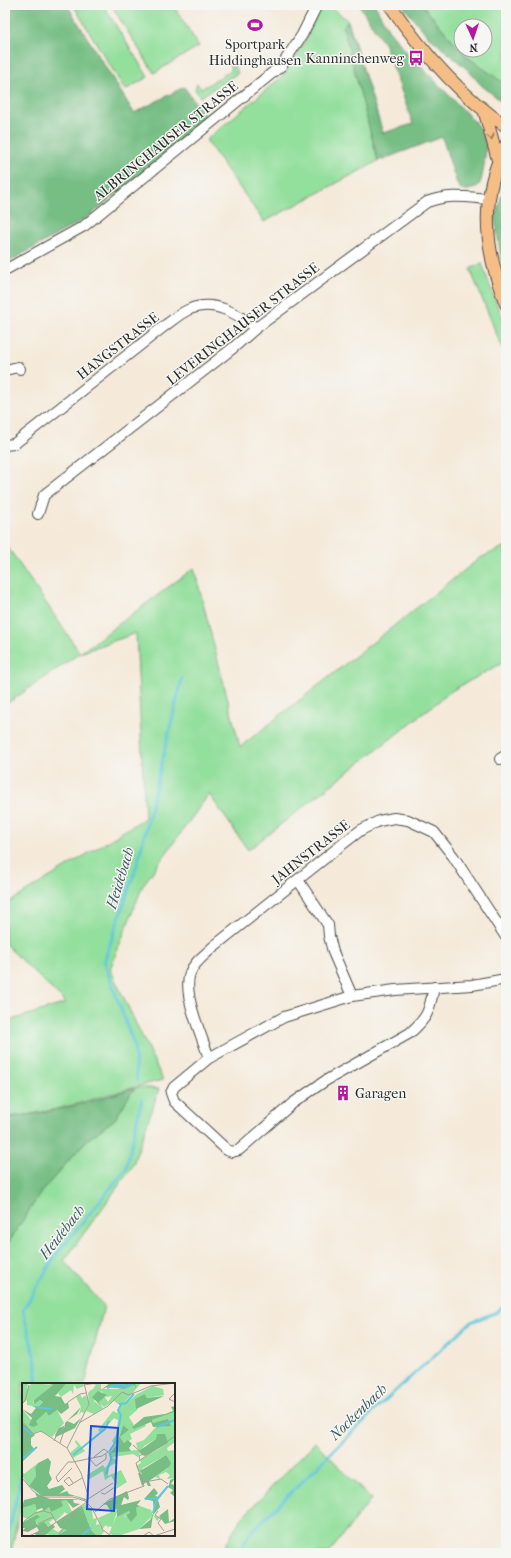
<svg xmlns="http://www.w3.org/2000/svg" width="511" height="1558" viewBox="0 0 511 1558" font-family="'IM FELL French Canon',serif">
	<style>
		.green { fill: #93df9c; stroke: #5f8564; fill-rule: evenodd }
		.forest { fill: #76be84; stroke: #507458 }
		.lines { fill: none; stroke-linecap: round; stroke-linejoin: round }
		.stream { stroke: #60c7dd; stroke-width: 3 }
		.minor-casing { stroke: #494845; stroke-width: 12 }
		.major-casing { stroke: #494845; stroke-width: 14 }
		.minor { stroke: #fff; stroke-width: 10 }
		.major { stroke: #f6be87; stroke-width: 12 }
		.oneway { stroke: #907459 }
		.labels { text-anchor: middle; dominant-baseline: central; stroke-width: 3; stroke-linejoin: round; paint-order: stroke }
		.poi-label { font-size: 14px; fill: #2b2b2b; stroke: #f6f6f2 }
		.street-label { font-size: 14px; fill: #2b2b2b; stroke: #f6f6f2 }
		.water-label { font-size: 15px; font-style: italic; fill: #3b5a60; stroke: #f6f6f2 }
		.inset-river { fill: none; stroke: #60c7dd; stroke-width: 2 }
		.inset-road { fill: none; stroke: #a49e94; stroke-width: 1 }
		.view { fill: #1d4ed8; fill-opacity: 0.15; stroke: #1d4ed8; stroke-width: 2 }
		.inset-edge { fill: none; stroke: #2b2b2b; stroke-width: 2 }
	</style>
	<rect width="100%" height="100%" fill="#f6f6f2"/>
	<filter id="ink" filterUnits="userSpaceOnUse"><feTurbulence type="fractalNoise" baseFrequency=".025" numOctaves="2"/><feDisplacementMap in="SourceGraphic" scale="8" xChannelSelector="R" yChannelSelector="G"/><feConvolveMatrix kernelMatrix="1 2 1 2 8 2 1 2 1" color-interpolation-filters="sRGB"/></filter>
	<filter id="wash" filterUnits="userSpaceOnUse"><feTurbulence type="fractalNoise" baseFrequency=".012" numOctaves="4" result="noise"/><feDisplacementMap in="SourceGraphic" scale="16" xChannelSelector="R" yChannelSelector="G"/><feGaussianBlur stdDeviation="0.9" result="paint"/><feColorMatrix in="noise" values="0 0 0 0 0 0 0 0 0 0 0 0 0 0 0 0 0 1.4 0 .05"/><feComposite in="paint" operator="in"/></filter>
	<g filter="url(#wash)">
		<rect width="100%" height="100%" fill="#f5eada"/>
		<path class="green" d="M73 5H103L148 77 125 90Z
			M111 5H173L199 46 154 73Z
			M322 5H330L348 21 344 27 378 161 264 222 206 140 284 75 305 41Z
			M422 5H506V85L466 56ZM461 26H485V50H461Z
			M229 63 234 65 238 73 200 97 195 89 197 83 201 89 232 70Z
			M482 263 492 292 506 326V357L470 269Z
			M5 543 80 653 194 568 240 747 480 558 506 546V661L453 690 248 850 209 794 143 885 110 969 163 1080C110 1092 60 1113 5 1117V1022L66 1003 5 944V905L145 818 136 633 80 653 5 705Z
			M138 1087 159 1089 132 1167 64 1261 104 1306 85 1384H23V1494L11 1553H5V1248L41 1192 87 1140 115 1119 132 1091Z
			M315 1442 371 1499 329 1553H221L240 1520Z"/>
		<path class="forest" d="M14 5H67L134 113 184 87 208 120 88 217 5 264V10Z
			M359 5H375L388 29 405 50 475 122C479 129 485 137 486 145 486 152 483 177 480 183 477 189 467 191 461 190L456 181 442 137 378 161 343 27 348 21 383 133 413 124 385 45Z
			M402 5H422L466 56 506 85V105L481 85 468 70 428 36Z
			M506 181V276L504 277 495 219Z
			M134 1088 115 1119 87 1140 41 1192 5 1248V1118C49 1114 92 1102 134 1088Z"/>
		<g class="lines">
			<path class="stream" d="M137 1082 134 1045 104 962 138 862 182 678
				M36 1384V1363L23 1310 55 1256 126 1169 142 1099
				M5 1548 23 1470
				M238 1553 251 1532 380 1405 471 1322 497 1312 506 1303"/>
		</g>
	</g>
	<g filter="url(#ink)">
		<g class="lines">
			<g class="minor-casing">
				<path id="minor" d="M5 270 84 226 282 65 302 35 317 5
					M5 370 18 367 20 369
					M5 445 14 444 167 324C174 319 182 312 190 309 214 299 238 314 256 328
					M38 514 44 495 233 348 256 328 427 202C449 194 465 197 488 199
					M500 759 506 755
					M298 880 328 925 329 936 333 952 352 996
					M434 987C429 1011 429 1016 410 1033L325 1081 293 1103 239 1150 232 1152 227 1150 174 1101 171 1093 174 1087 209 1058 284 1017 352 996 395 990 472 985 506 979
					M209 1058C202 1036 182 994 190 973 194 962 205 955 213 947L344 843 361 830 379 821 394 818 408 820 434 832 453 856 506 937"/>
			</g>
			<g class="major-casing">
				<path id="major" d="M390 5C421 50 460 96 506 126
					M485 113 498 160
					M506 145C479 196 485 252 506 304"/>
			</g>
			<use href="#minor" class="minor"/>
			<use href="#major" class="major"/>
		</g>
		<defs><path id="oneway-chevron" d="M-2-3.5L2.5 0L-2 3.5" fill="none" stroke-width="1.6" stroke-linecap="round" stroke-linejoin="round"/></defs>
		<use class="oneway" href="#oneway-chevron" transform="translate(491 137) rotate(75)"/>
	</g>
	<defs>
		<g id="stadium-bare" transform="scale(1.2)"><path d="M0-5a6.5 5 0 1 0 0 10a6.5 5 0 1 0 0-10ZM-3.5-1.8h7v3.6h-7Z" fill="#b5179e" stroke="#f6f6f2" stroke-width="2.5" paint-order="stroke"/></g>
		<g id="bus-bare" transform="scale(1.2)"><path d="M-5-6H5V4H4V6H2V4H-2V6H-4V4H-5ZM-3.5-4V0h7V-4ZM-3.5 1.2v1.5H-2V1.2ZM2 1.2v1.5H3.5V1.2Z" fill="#b5179e" stroke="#f6f6f2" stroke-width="2.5" paint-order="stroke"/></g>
		<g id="building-bare" transform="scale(1.2)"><path d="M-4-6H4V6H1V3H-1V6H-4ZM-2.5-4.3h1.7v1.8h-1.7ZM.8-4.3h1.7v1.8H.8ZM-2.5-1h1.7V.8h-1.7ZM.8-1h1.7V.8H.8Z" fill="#b5179e" stroke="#f6f6f2" stroke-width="2.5" paint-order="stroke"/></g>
	</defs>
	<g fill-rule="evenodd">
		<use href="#stadium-bare" x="255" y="25"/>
		<use href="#bus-bare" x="416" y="58"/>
		<use href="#building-bare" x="343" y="1093"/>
	</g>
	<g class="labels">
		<g class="poi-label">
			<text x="255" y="44">Sportpark<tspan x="255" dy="16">Hiddinghausen</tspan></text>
			<text x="404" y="58" text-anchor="end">Kanninchenweg</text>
			<text x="355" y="1093" text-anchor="start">Garagen</text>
		</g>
		<g class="street-label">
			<text transform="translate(166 141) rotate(-39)">ALBRINGHAUSER STRASSE</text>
			<text transform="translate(243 324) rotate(-38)">LEVERINGHAUSER STRASSE</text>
			<text transform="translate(118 346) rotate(-38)">HANGSTRASSE</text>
			<text transform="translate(311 852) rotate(-38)">JAHNSTRASSE</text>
		</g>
		<g class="water-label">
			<text transform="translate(120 878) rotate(-73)">Heidebach</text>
			<text transform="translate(62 1232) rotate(-52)">Heidebach</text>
			<text transform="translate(358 1412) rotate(-44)">Nockenbach</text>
		</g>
	</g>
	<g transform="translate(22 1383)">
		<rect width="153" height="153" fill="#f5eada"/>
		<path d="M0 0H6L5 6 10 0 31 2 12 17 11 20 18 17 21 19 16 24 10 23 5 22V17L0 21ZM45 0H61L62 3 55 6 52 2 51 11 49 7 39 14 36 10ZM67 0H79V6H103L111 2 113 5V0H119L103 19 96 21 92 18 82 24 77 19 83 14 86 19 90 13 85 14 79 8 72 18 81 25 72 31 64 28 67 21 66 10 69 7H65H70L74 2ZM131 3 141 6 142 12 125 15 123 11 115 27 107 34 112 42 111 43 123 40 124 43 108 51 110 56 102 60 98 54 107 47 101 42 95 61 88 69 116 67 114 60 122 57 134 44 149 42 142 38 131 40 130 37 153 28 152 38H149H153V59L145 65 146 68 153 67V95L145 96 148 92 144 89 137 92 138 96 133 94 146 85 144 72 121 85 118 91 114 83 119 80 118 77 146 60 134 56 122 63 116 74 111 71 91 74 95 79 87 84 86 93 99 87 105 99 94 106 95 102 89 93 83 97 81 88 66 97 65 92 81 82 83 85 87 80 89 76 86 70 92 61 90 58 94 52 96 37 92 35 79 50 76 47 91 28 95 30 101 20 104 21 115 11ZM58 11 60 15 64 12 67 20 62 30 59 29 57 32 59 24 54 14ZM0 21V26L10 38 24 29 27 33 35 27 42 40 30 54 17 48 11 51 0 38ZM54 57 63 68 51 75 48 70 56 63 53 59ZM16 80 13 85 14 93 7 103 0 93V88L2 91ZM44 116 50 129 45 131 43 129 34 138 32 136 27 139 29 142 25 144 1 134 0 125 5 122 13 121 15 129 27 124 29 129 39 118ZM64 121 70 127 71 136 75 135 74 142 77 141 82 149 78 153H75L69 147 60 123ZM118 123 129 127 131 132 138 135 135 138 131 132 117 146 96 153 87 151 94 134 107 128 108 130 101 134 105 133 109 138 114 125ZM96 126 90 144 86 143 87 146 84 142 80 146 76 135ZM43 144 45 148 35 153 21 151 31 146 36 149Z" fill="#93df9c"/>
		<path d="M45 0 33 13 39 14 43 21 46 19 47 25 39 31 35 27 27 33 24 29 14 38 16 42 11 44 7 42 10 35 0 26 9 31 14 25 10 23 16 24 21 19 18 17 12 21V17L31 2 27 1ZM88 0H113L114 5 111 2 103 6 85 4 79 7ZM76 8 85 12 77 19 81 25 70 14ZM123 11 125 15 142 13 114 26 113 16ZM153 23 152 29 130 37 131 40 146 36 149 43 131 44 129 39 112 46 110 44 122 34 143 31 151 28 149 24ZM59 24 55 31 45 38 52 41 59 35 53 45 34 54 33 52 37 45 43 44V40ZM0 39 13 52 9 55V62L13 67 0 79ZM101 42 107 47 98 54 102 60 106 57 110 61 107 65 109 68 88 70 95 61ZM135 51H143L146 60 123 73 120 72 117 68 134 56ZM144 72 149 80 147 84 127 98 129 103H126L124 99 120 103 116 90 120 91 118 88ZM26 75 29 79 27 90 30 96 25 103 27 106 40 102 43 106 37 111 45 108 47 111 64 116 65 118 52 113H20L7 103 14 93 13 85 16 80ZM153 95 149 101 153 102V114L148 110 151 107 146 104 136 117 138 124 131 132 129 145 117 146 128 137 132 129 131 118 122 116 132 105 136 110 133 113 137 114 147 102 148 97ZM105 108 107 115 106 117 102 114 99 122 119 117 115 122 118 123 114 125 115 132 109 139 104 132 108 130 107 128 95 134V126L89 129 85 122 81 121ZM13 110 28 116H57L51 117 52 120 58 121 51 125 44 117 39 118 41 123 29 129 27 124 22 128 20 125 15 127V129L13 121 0 125 2 117 15 114ZM60 123 69 147 75 153H35L45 147 38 145 34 139ZM146 126 147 139 153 135V138L143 141 137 133ZM0 132 1 139 15 132 18 134 13 137 15 142 22 139 26 144 31 141 33 144 22 153H14L13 150 17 148 15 144 6 149 1 148 3 145H0Z" fill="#76be84"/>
		<path class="inset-river" d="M89 0 106 3M0 5V18M85 5 90 3 102 5 111 1M97 21 104 20 112 11M13 24 30 26M0 43 11 52M135 44 153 37M87 69 94 58 99 32 96 27 100 20M51 72 83 46 87 38M0 76 15 64M84 91 89 76 88 70M123 116 136 115M131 130 135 116 146 103M59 153 69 145"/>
		<path class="inset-road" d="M62 0 67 21 45 65 59 90 66 112 65 119M62 2 75 0M153 10 147 16 153 19M46 19 58 11 64 10M0 21 3 18 7 2M0 38 11 51 19 48 45 65M57 40 86 23 100 9 107 12 129 3 153 0M32 58 37 46 44 42 38 60M111 62 121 71 117 73 118 77M66 74 74 83 84 76V71M51 79 80 73 86 69 82 66 72 74M0 95 11 108 20 114H51L63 118 70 125 81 147 89 153M36 99 34 94 46 79H51M36 99 50 85M122 99 139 96 146 101M51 100 47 94 42 98 47 103 60 95M79 110 83 111 93 104M66 116 91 100M136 128 133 132 139 136 136 140 142 148M73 129 88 116 122 103 114 80 153 53M2 138 13 130 21 128 29 130 34 139M0 148 31 134M7 153 27 144 65 119M36 153 56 125M121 153 127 149 132 153M132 153 153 146"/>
		<path class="view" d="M69 43 96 45 92 128 65 126Z"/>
		<rect width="153" height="153" class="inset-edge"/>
	</g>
	<rect width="511" height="1558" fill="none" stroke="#f6f6f2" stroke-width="20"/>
	<g transform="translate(473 38) rotate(177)"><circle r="19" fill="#f6f6f2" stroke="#a5a5a2"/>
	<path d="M0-3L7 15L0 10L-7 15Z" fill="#b5179e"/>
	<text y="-6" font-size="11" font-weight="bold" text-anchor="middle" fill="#2b2b2b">N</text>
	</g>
</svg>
